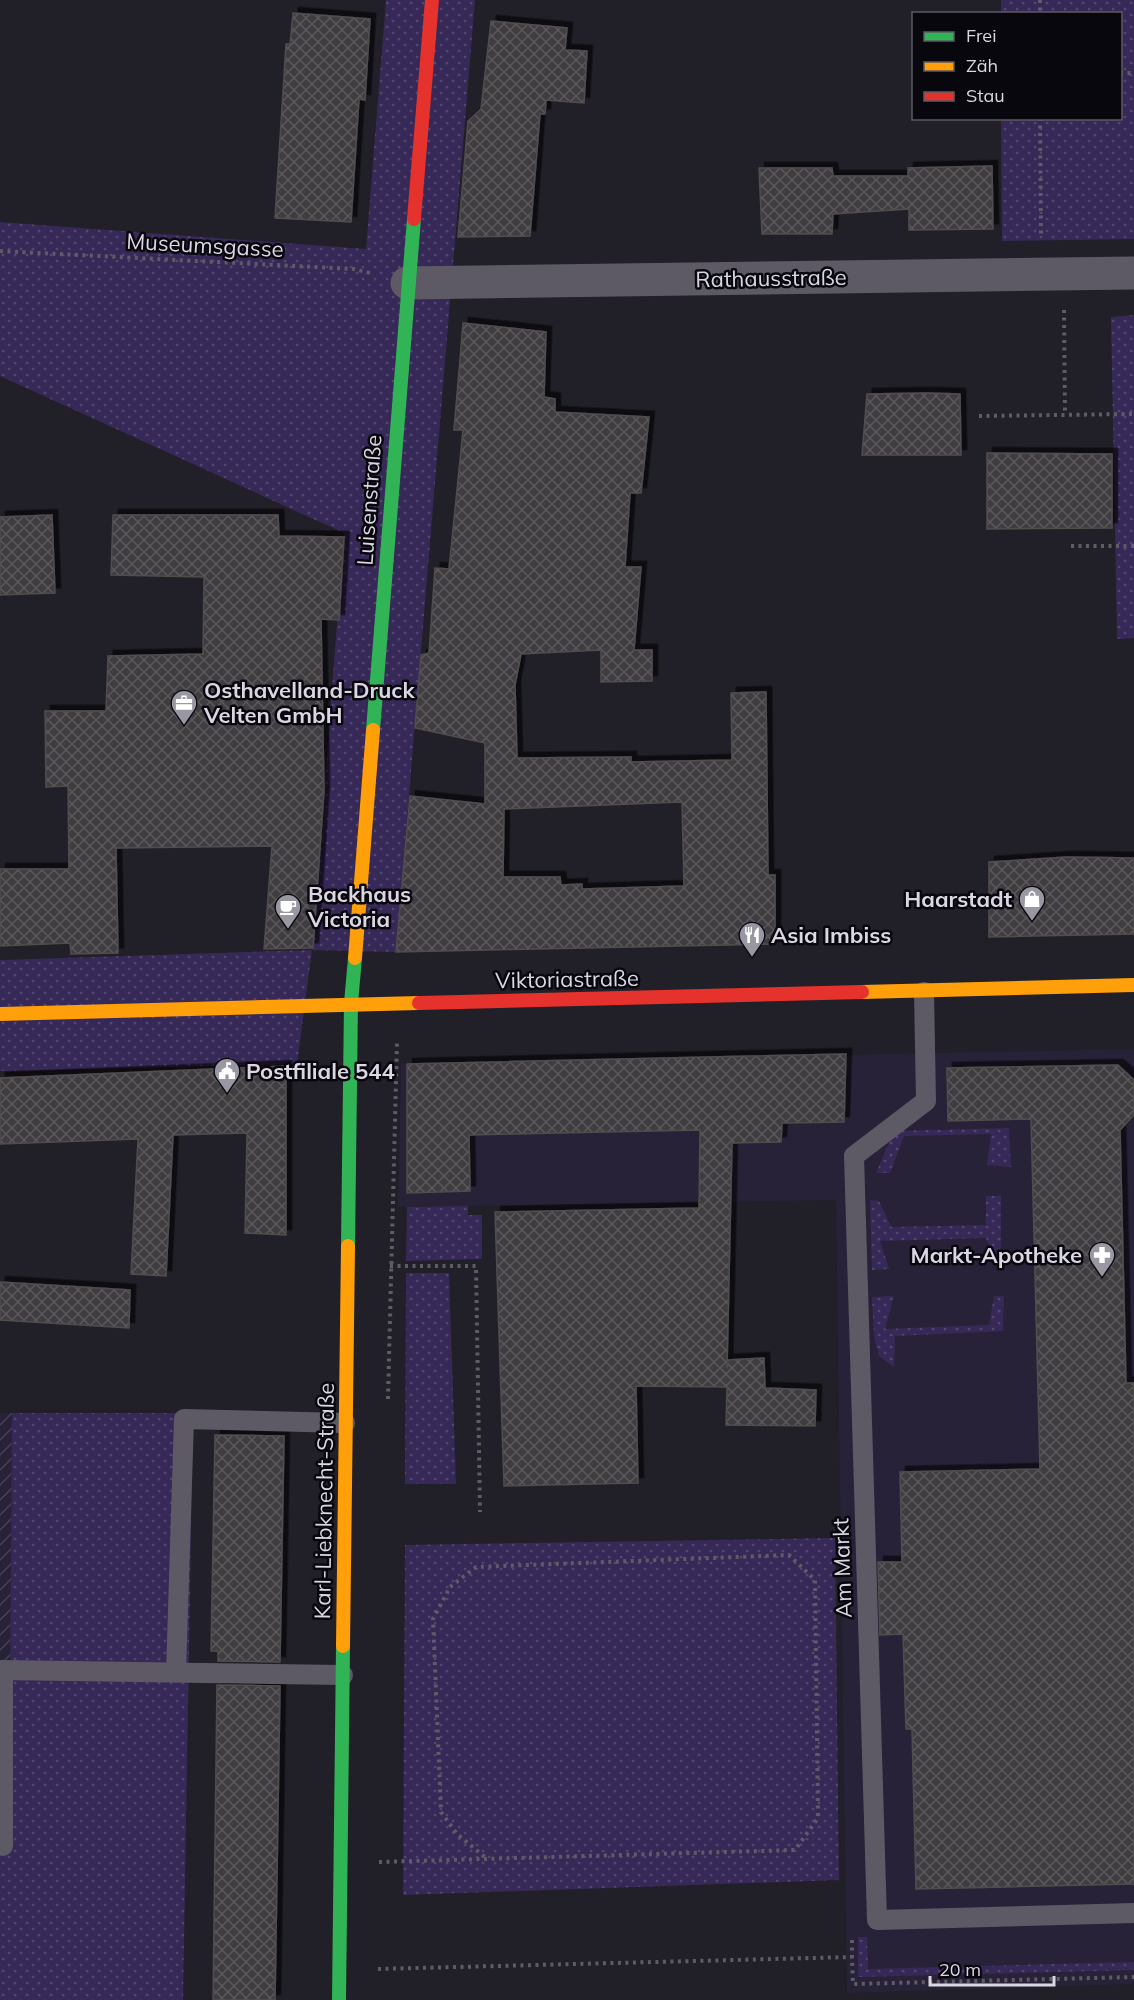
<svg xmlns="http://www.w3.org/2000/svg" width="1134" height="2000" viewBox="0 0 1134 2000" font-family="Mulish,sans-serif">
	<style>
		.built { fill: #272237 }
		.industrial { fill: url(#industrial-furrows) }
		.grass { fill: url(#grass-dots) }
		.building { fill: url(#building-cross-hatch); stroke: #514d4e; stroke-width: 1.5; fill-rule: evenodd; filter: url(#shadow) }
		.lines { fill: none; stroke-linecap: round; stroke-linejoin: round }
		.path { stroke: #5e5c65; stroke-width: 4; stroke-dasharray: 3 4.5; stroke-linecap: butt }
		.lane { stroke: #5d5a66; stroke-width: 20 }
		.street { stroke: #5d5a66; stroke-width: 33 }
		.fast { stroke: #30b455; stroke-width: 14 }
		.slow { stroke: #ff9f0a; stroke-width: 14 }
		.jam { stroke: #e5322d; stroke-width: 14 }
		.labels { text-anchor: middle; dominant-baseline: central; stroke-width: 5; stroke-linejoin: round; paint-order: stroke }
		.street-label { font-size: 22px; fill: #dad7e3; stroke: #09070e }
		.poi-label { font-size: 22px; font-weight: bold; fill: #dad7e3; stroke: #09070e; text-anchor: start }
	</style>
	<defs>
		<pattern id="industrial-furrows" width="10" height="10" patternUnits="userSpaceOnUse" patternTransform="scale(1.5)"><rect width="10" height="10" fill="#272237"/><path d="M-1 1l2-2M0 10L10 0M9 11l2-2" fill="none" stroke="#464154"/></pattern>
		<pattern id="grass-dots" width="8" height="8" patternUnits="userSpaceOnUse" patternTransform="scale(1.5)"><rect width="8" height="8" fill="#372957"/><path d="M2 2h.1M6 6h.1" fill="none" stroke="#53476f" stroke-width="1.8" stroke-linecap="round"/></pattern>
		<pattern id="building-cross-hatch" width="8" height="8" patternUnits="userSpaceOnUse" patternTransform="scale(1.5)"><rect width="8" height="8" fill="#403d3f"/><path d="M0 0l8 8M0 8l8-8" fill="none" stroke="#5b585b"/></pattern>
		<filter id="shadow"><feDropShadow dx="5.5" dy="-5.5" stdDeviation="0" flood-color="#0009"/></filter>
	</defs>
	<rect width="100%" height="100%" fill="#211f28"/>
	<path class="built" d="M1134 1049V1984L847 1993 836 1200 398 1207 401 1064Z"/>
	<path class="industrial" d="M0 1413H12L10 1708H0Z"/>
	<path class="grass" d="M386 0H475L396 952 312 950 297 1064 0 1071V960L312 950 344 533 0 376V222L366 249Z
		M1001 0H1134V239L1002 241 1001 119 1120 118V14L1001 13Z
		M1134 315V638L1117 639 1111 317Z
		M1009 1128 1011 1167 987 1165 991 1134 904 1136 890 1173H876L894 1131Z
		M986 1196H1001V1245L997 1264 986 1238 880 1241 889 1269 872 1270 870 1200 879 1201 891 1227 986 1225Z
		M468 1206V1215H482V1259L406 1261 407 1207Z
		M406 1273H449L456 1484H405Z
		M894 1296 885 1329 989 1325 994 1296H1004L1003 1331 895 1336 894 1367 879 1356 874 1337 872 1297Z
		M12 1413H193L183 2000H0V1708L10 1707Z
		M835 1538 839 1880 403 1895 405 1545Z
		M858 1937H867L868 1969 1134 1962V1970L858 1977Z"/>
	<path class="building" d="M293 13 370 19 365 100 359 99 351 222 275 218 286 44H290Z
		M491 21 567 28 565 50 587 51 584 103 546 100 545 114H540L530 236 458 237 468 121 481 109Z
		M992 166 993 229 909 230V209L833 214 832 234H762L759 168H832L833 176H908V168Z
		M463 323 546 332 544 397 555 399V412L649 417 641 493H630L625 567H641L634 650H652V681L601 682V650L521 654 515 685 517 758 631 757V762L732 760 731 693 766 692 768 875H775V944L396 952 410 796 485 804V743L415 728 421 655 429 653 435 568 449 569 463 430H454ZM682 802 684 886 582 889V884L561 885 560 877H503L504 809Z
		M927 393 960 394 961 455H862L867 394Z
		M987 453 1112 454V528L987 529Z
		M52 515 55 593 0 595V517Z
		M113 515H278L279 536 344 537 339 620 321 619 324 790 313 948 264 949 272 846 116 848 118 953 71 954 70 943 0 946V869H69L68 786 46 787 45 711H106L108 656 203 654 204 577 111 575Z
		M1067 857 1134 858V934L989 937V862Z
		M846 1054 844 1122 782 1123 781 1142 732 1143 727 1368 728 1360 764 1358 765 1388 816 1390 815 1426 726 1425 727 1387 636 1386 638 1483 504 1486 495 1212 699 1208 700 1130 469 1135 470 1191 407 1193V1064Z
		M1118 1065 1134 1080V1115L1120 1130 1126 1383H1134V1884L916 1889 912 1729H906L903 1634 880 1635 878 1562H902L900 1472 1040 1469 1031 1119 948 1121 947 1068Z
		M286 1066V1235L245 1233 247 1133 173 1135 166 1276 131 1274 138 1139 0 1144V1078Z
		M0 1282 130 1290 129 1328 0 1320Z
		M215 1435 284 1436 280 1662 218 1661V1651H211Z
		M217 1685 280 1686 275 2000H213Z"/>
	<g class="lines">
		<path class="path" d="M1040 0V14
			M1120 73H1134
			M1040 118 1041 237
			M0 251 354 269 370 273
			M1064 310 1065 415
			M979 416 1134 414
			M1071 546H1134
			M390 1266H476L480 1512
			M388 1399 397 1041
			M379 1862 795 1850 818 1818 815 1580 789 1555 476 1567 450 1587 433 1619 441 1812 457 1834 486 1858
			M852 1940V1957
			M378 1969 852 1957 853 1984 1134 1977"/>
		<path class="lane" d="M924 992 926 1101 854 1156 877 1920 1134 1913
			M0 1670 343 1675
			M3 1670V1846
			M176 1673 184 1419 345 1423"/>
		<path class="street" d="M407 283 1134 273"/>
		<path class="fast" d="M373 730 414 219
			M348 1246 351 1003 355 958
			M339 2000 343 1646"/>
		<path class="slow" d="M355 958 373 730
			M862 992 1134 985
			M0 1014 419 1003
			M343 1646 348 1246"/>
		<path class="jam" d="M414 219 432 0
			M419 1003 862 992"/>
	</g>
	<defs>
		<g id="office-pin" transform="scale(1.35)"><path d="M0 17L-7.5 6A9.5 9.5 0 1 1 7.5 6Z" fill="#9997a2" stroke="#09070e"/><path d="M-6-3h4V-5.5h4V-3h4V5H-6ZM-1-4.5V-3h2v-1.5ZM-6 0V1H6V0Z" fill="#fff"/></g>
		<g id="shop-pin" transform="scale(1.35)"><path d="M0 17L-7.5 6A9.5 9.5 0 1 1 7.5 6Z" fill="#9997a2" stroke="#09070e"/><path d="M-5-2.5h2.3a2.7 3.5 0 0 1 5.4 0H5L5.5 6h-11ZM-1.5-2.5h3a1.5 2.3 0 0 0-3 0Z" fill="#fff"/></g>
		<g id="cafe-pin" transform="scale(1.35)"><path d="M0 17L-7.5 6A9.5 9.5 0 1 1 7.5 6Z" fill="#9997a2" stroke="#09070e"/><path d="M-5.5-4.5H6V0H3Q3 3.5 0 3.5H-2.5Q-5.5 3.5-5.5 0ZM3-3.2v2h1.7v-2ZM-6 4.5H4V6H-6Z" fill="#fff"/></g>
		<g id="restaurant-pin" transform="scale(1.35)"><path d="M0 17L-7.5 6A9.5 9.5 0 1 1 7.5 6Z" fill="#9997a2" stroke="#09070e"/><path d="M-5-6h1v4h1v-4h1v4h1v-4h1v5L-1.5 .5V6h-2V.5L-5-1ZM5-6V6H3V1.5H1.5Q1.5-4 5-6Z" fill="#fff"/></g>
		<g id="civic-pin" transform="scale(1.35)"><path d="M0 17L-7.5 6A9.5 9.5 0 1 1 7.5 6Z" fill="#9997a2" stroke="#09070e"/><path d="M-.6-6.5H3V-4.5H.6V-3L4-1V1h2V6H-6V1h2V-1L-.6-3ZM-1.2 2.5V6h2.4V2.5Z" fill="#fff"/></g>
		<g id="pharmacy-pin" transform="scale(1.35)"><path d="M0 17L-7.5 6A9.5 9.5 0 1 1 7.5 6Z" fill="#9997a2" stroke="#09070e"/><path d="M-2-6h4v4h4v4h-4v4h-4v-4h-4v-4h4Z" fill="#fff"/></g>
	</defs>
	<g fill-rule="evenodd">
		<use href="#office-pin" x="184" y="703"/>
		<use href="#shop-pin" x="1032" y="899"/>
		<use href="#cafe-pin" x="288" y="907"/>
		<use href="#restaurant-pin" x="752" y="935"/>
		<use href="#civic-pin" x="227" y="1071"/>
		<use href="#pharmacy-pin" x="1102" y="1255"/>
	</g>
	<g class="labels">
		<g class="street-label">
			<text transform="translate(205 245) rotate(3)">Museumsgasse</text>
			<text transform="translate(771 278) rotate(-1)">Rathausstraße</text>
			<text transform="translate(369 500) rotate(-86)">Luisenstraße</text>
			<text transform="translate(567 979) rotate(-1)">Viktoriastraße</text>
			<text transform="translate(324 1501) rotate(-89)">Karl-Liebknecht-Straße</text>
			<text transform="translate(842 1568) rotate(-92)">Am Markt</text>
		</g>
		<g class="poi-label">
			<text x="204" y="690">Osthavelland-Druck<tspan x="204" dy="25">Velten GmbH</tspan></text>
			<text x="308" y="894">Backhaus<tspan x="308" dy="25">Victoria</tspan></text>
			<text x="1012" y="899" text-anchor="end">Haarstadt</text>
			<text x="771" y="935">Asia Imbiss</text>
			<text x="246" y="1071">Postfiliale 544</text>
			<text x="1082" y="1255" text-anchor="end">Markt-Apotheke</text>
		</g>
	</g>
	<rect x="912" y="12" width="210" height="108" fill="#09070e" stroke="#5d5a63" stroke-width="1.5"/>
	<rect x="924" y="32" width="30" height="9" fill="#30b455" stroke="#5d5a63" stroke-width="1.5"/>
	<text x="966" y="42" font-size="18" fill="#dad7e3">Frei</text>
	<rect x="924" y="62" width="30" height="9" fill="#ff9f0a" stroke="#5d5a63" stroke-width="1.5"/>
	<text x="966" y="72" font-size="18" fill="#dad7e3">Zäh</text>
	<rect x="924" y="92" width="30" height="9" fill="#e5322d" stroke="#5d5a63" stroke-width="1.5"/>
	<text x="966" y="102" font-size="18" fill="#dad7e3">Stau</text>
	<path d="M930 1976v9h124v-9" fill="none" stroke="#dad7e3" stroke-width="3"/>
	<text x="939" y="1976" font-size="18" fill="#dad7e3" stroke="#09070e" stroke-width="4.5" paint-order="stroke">20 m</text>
</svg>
